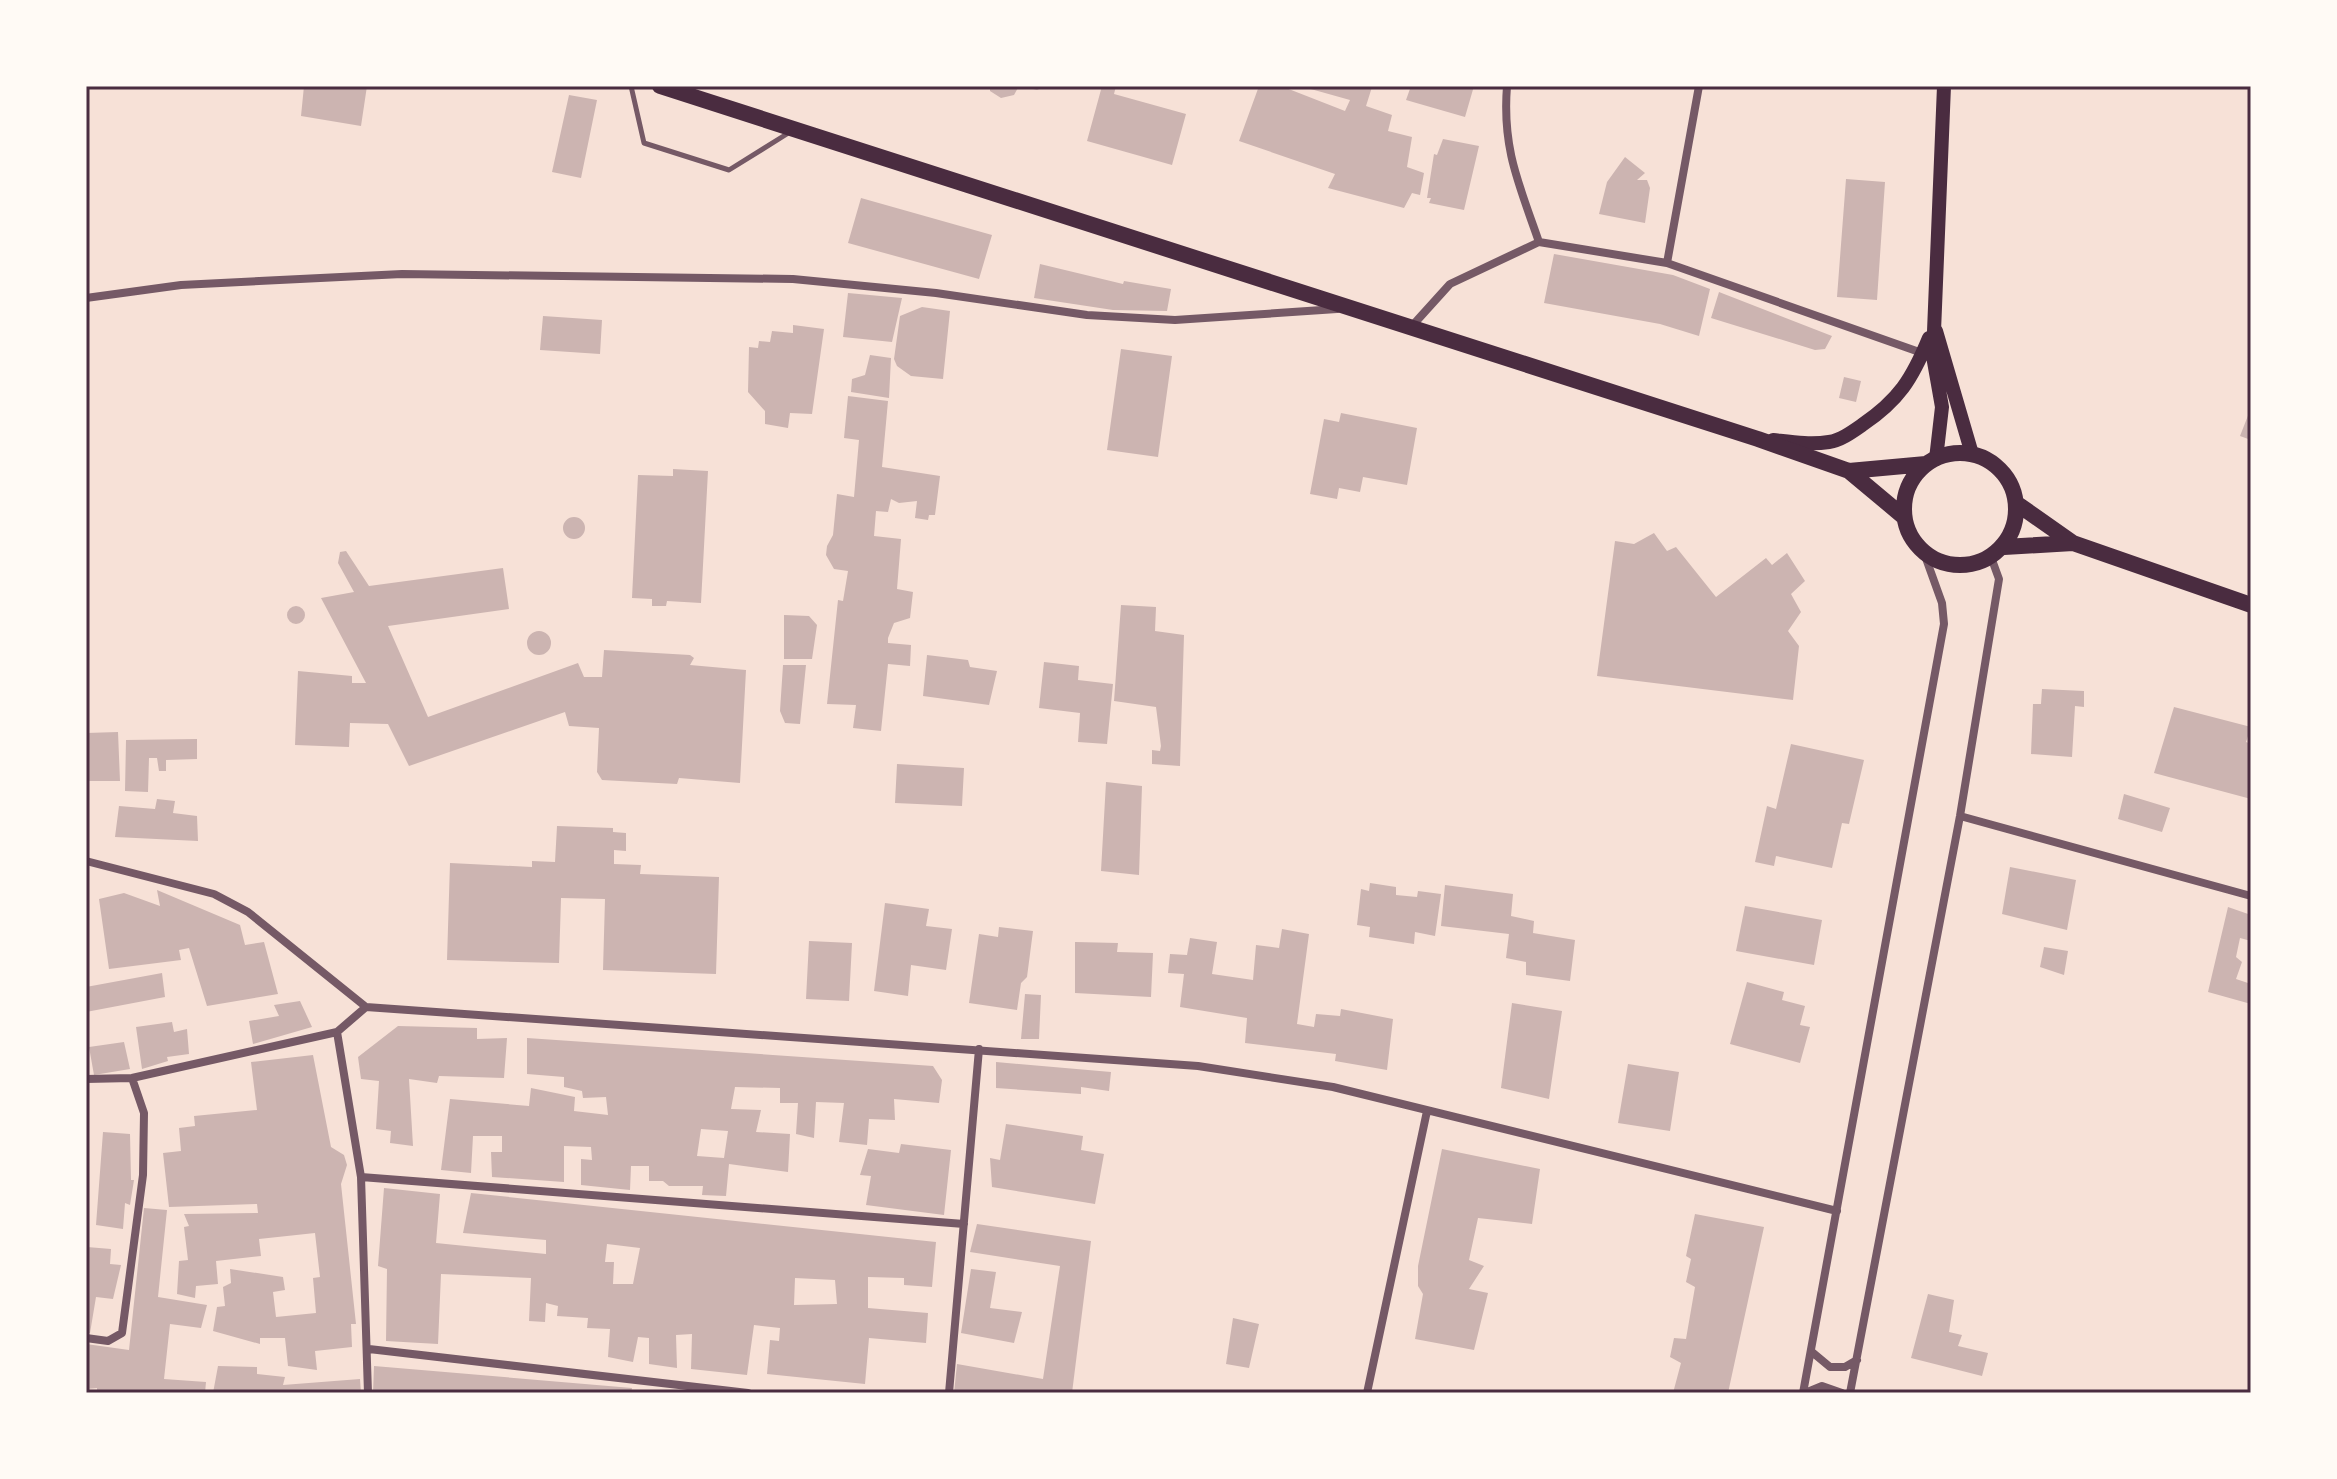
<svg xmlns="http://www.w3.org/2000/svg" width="2337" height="1479" viewBox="0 0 2337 1479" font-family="'PT Serif',serif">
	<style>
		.building { fill: #ccb4b1; fill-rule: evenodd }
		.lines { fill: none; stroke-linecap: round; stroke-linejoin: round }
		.service { stroke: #755966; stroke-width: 5 }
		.minor { stroke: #755966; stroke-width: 8 }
		.secondary { stroke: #4a2c40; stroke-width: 14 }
		.primary { stroke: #4a2c40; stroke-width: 16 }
		.neatline { fill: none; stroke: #4a2c40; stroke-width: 3 }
	</style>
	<rect width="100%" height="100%" fill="#f7e1d7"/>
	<path class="building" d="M304 86H367L361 126 301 116Z
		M990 86H1019L1014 95 1001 98 990 91Z
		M1021 86H1046L1037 90Z
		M1102 86H1116L1114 94 1186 114 1172 165 1087 141Z
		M1259 86H1281L1345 111 1350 100 1300 86 1372 87 1366 106 1392 115 1388 131 1412 137 1407 167 1424 173 1420 195 1412 193 1404 208 1328 188 1335 174 1239 141Z
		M1411 86H1474L1465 117 1406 100Z
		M569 95 597 100 581 178 552 172Z
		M1443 139 1479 146 1464 210 1429 203 1431 198H1427L1434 154 1437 155Z
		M1625 157 1645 173 1637 180H1647L1650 188 1645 223 1599 214 1607 182Z
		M1846 179 1885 182 1877 300 1837 297Z
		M861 198 992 235 979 279 848 243Z
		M1554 254 1673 275 1710 289 1699 336 1660 324 1544 303Z
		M1040 264 1123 284 1124 281 1171 289 1167 311 1113 310 1034 298Z
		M1719 292 1832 336 1825 349 1815 350 1711 318Z
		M848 293 902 298 892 342 843 337Z
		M922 307 950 311 943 379 911 376 897 366 894 359 900 316Z
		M543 316 602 320 600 354 540 350Z
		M793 325 824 329 812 414 790 413 788 428 765 424V411L748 392 749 347 758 348 759 341 770 342 772 331 793 333Z
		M1121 349 1172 356 1158 457 1107 450Z
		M870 355 891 358 889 398 851 392 852 379 865 375Z
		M1844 377 1861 381 1856 402 1839 398Z
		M848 396 888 401 882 467 940 476 935 515H929L928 520 915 518 917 501 899 503 891 499 888 512 876 511 874 536 901 539 897 589 913 592 910 618 894 623 888 638V643L911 645 910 666 888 664 881 731 853 728 856 705 827 704 838 600 843 601 848 571 834 569 826 555 827 546 833 535 837 494 854 497 859 440 844 438Z
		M2251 408V440L2240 436Z
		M1341 413 1417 428 1407 485 1363 477 1360 492 1339 488 1337 499 1310 494 1324 419 1339 422Z
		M673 469 708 471 701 603 667 601 666 606H652V599L632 598 638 475 673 476Z
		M563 528a11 11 0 1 1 22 0a11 11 0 1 1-22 0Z
		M1654 533 1667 551 1676 547 1716 597 1766 558 1772 565 1787 553 1805 581 1791 594 1801 612 1788 631 1799 646 1793 700 1597 676 1615 541 1634 544Z
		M346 551 369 586 503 568 509 609 388 626 428 717 578 663 584 677H602L604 650 690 655 694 658 690 665 746 670 740 783 679 778 677 784 602 780 597 772 599 728 569 726 565 712 409 766 388 724 350 723 349 747 295 745 298 671 352 676V683H366L321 598 354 592 338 563 340 552Z
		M1121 605 1156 607 1155 631 1184 635 1180 766 1152 764V750L1160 751 1161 746 1156 707 1114 701Z
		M287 615a9 9 0 1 1 18 0a9 9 0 1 1-18 0Z
		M784 615 809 616 817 625 812 659H784Z
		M527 643a12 12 0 1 1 24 0a12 12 0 1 1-24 0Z
		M927 655 968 660 970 667 997 671 989 705 923 696Z
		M1044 662 1079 666 1078 680 1113 684 1107 744 1078 742 1080 713 1039 708Z
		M783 665H806L800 724 785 723 780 711Z
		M2042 689 2084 691V707L2075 706 2072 757 2031 754 2033 704H2041Z
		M2174 707 2251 727 2246 742 2251 744V799L2154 773Z
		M118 732 120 781H86V733Z
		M197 739V759L166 760V771H159L157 758H149L148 792 125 791 126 740Z
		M1791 744 1864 760 1849 824 1842 823 1832 868 1776 856 1774 866 1755 862 1767 806 1776 809Z
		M897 764 964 768 962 806 895 803Z
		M1106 782 1142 786 1139 875 1101 871Z
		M2124 794 2170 808 2162 832 2118 819Z
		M157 799 175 801 173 813 197 816 198 841 115 837 119 806 155 809Z
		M557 826 613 828V832L626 833V851L614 850V864L641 865 640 874 719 877 716 974 603 970 605 899 561 898 559 963 447 960 450 863 532 867V861L555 862Z
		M2010 867 2076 880 2067 930 2002 914Z
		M1370 883 1396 887V895L1417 897 1418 891 1441 894 1435 936 1415 932 1414 944 1369 937 1370 927 1357 925 1361 889 1369 891Z
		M1445 885 1513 894 1511 916 1534 921 1533 933 1575 940 1570 981 1526 975V962L1506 958 1509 934 1441 926Z
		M157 890 240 925 245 945 264 942 278 994 207 1006 189 948 179 950 181 960 109 969 99 899 124 893 160 906Z
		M885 903 929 909 926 926 952 929 946 970 911 965 908 996 874 991Z
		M1745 906 1822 920 1814 965 1736 951Z
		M2228 907 2251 915V941L2240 938 2236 957 2242 962 2236 979 2251 984V1004L2208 992Z
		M999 927 1033 931 1027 977 1021 983 1017 1010 969 1003 979 934 998 937Z
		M1282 929 1309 934 1297 1024 1314 1027 1316 1014 1340 1016 1341 1009 1393 1019 1387 1070 1335 1061 1336 1054 1245 1043 1247 1018 1180 1007 1184 974 1168 973 1170 954 1187 955 1190 938 1217 942 1212 974 1253 980 1256 945 1279 948Z
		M809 941 852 943 849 1001 806 999Z
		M1075 942 1118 943 1117 952 1153 953 1151 997 1075 993Z
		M2044 947 2068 951 2064 975 2040 967Z
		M162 973 165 997 86 1012V987Z
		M1747 982 1784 992 1782 1000 1805 1006 1800 1025 1810 1027 1800 1063 1730 1044Z
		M1025 994 1041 995 1039 1039H1021Z
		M300 1001 312 1027 253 1044 249 1021 279 1016 274 1005Z
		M1512 1003 1562 1011 1549 1099 1501 1088Z
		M172 1022 174 1032 187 1029 189 1054 167 1057 168 1061 142 1069 136 1027Z
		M398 1026 477 1028V1039L507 1038 504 1078 439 1076 437 1083 409 1079 413 1146 390 1143 391 1131 376 1129 379 1081 361 1079 358 1057Z
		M527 1038 933 1066 942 1080 939 1103 894 1099 895 1120 869 1119 867 1145 839 1142 844 1103 816 1102 814 1138 796 1134 798 1103H780V1088L735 1087 731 1109 761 1110 756 1132 790 1134 788 1172 729 1164 726 1196 702 1195 703 1186H669L663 1181H649V1166H631L630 1190 581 1185V1159L592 1160 591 1147 564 1146V1182L492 1177 491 1152H502V1136H473L471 1173 441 1170 450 1099 529 1106 531 1088 575 1097 574 1111 608 1115 606 1097 583 1098 582 1091 564 1087V1077L527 1074ZM701 1129 728 1131 724 1158 697 1156Z
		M124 1042 130 1069 94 1075 89 1047Z
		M313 1055 331 1147 344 1155 347 1165 341 1184 356 1324H351L352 1347 315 1351 317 1370 288 1366 285 1338H260V1344L213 1331 217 1307 225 1306 223 1287 231 1283 230 1269 283 1277 285 1290 273 1292 276 1317 316 1313 313 1278 320 1277 315 1233 259 1239 261 1256 216 1261 218 1284 196 1286 195 1298 177 1294 179 1261 188 1260 184 1227 189 1226 184 1214 258 1213 257 1204 169 1207 163 1153 181 1151 179 1128 195 1126 194 1116 257 1110 251 1062Z
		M996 1062 1111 1072 1109 1091 1081 1087V1094L996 1088Z
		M1628 1064 1679 1072 1670 1131 1618 1123Z
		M1006 1124 1083 1136 1081 1150 1104 1154 1095 1204 992 1187 990 1158 1000 1160Z
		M103 1132 130 1134 131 1180H134L130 1205 125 1203 123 1229 96 1225Z
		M901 1144 951 1150 944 1215 866 1205 871 1176 860 1175 868 1149 899 1153Z
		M1442 1149 1540 1169 1532 1224 1478 1218 1469 1260 1484 1266 1469 1289 1488 1293 1474 1350 1415 1339 1423 1294 1418 1286V1266Z
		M384 1188 440 1194 436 1243 546 1254V1240L463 1233 471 1193 936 1242 932 1287 904 1285V1278L868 1277V1308L928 1313 926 1343 869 1338 865 1384 767 1374 770 1340 779 1341 780 1328 754 1325 747 1375 691 1369 692 1334 676 1335 677 1368 649 1364V1338L638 1337 633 1362 608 1357 610 1329 587 1328 588 1318 557 1316 558 1306 546 1303 545 1322 529 1321 531 1278 441 1274 438 1344 386 1341 387 1269 378 1266ZM607 1244 640 1248 633 1284H613L614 1262H605ZM795 1278 835 1280 837 1304 794 1305Z
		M144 1208 167 1210 158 1297 207 1305 201 1328 170 1324 164 1379 206 1382 205 1393H97V1388L86 1389V1344L129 1350Z
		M1695 1214 1764 1227 1728 1393H1673L1681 1363 1670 1357 1674 1338 1686 1339 1695 1287 1686 1282 1691 1259 1686 1256Z
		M977 1224 1091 1241 1072 1393H954L957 1364 1043 1379 1060 1266 970 1252Z
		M87 1247 111 1249 110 1264 121 1265 113 1299 96 1297 90 1333H86Z
		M971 1269 996 1272 990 1308 1022 1312 1014 1343 961 1333Z
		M1928 1294 1954 1300 1949 1332 1962 1335 1958 1346 1988 1353 1982 1376 1911 1358Z
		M1233 1318 1259 1324 1249 1368 1226 1364Z
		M218 1366 257 1367V1374L285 1377 283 1385 360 1379 361 1393H213Z
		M374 1366 632 1388 631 1393H373Z"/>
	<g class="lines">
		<path class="service" d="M631 86 644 143 729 170 790 132
			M2251 216V341"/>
		<path class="minor" d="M1539 242 1667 263 1925 354
			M1667 263 1699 86
			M86 298 181 285 402 274 793 279 936 293 1087 315 1175 320 1337 309
			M1412 326 1450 284 1539 242C1519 184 1502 149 1507 86
			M1960 816 2251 896
			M86 861 214 894 248 912 366 1007
			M366 1007 1198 1066 1333 1087 1837 1211
			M337 1032 361 1177 368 1393
			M86 1079 132 1078 337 1032 366 1007
			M361 1177 964 1224
			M86 1338 108 1341 122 1333 143 1175 144 1113 132 1078
			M369 1349 748 1393
			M1812 1352 1830 1367H1845L1857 1360
			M949 1393 979 1049
			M1367 1393 1427 1111
			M1803 1393 1944 624 1942 603 1924 553
			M1805 1393 1822 1386 1842 1393
			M1850 1393 1960 816 1999 579 1991 557"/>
		<path class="secondary" d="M1936 331 1972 454
			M1773 440C1791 442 1810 445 1829 442 1841 440 1852 432 1862 425 1899 400 1912 379 1929 338
			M1936 459 1942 407 1933 356 1944 86"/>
		<path class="primary" d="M660 86 1758 439 1849 471 1904 517
			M1904 509a56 56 0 1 1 112 0a56 56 0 1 1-112 0Z
			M1849 471 1926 464
			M2016 503 2073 543 2251 605
			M2004 547 2073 543"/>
	</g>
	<rect width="2337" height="1479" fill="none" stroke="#fffaf5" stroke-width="176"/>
	<rect x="88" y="88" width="2161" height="1303" class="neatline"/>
</svg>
